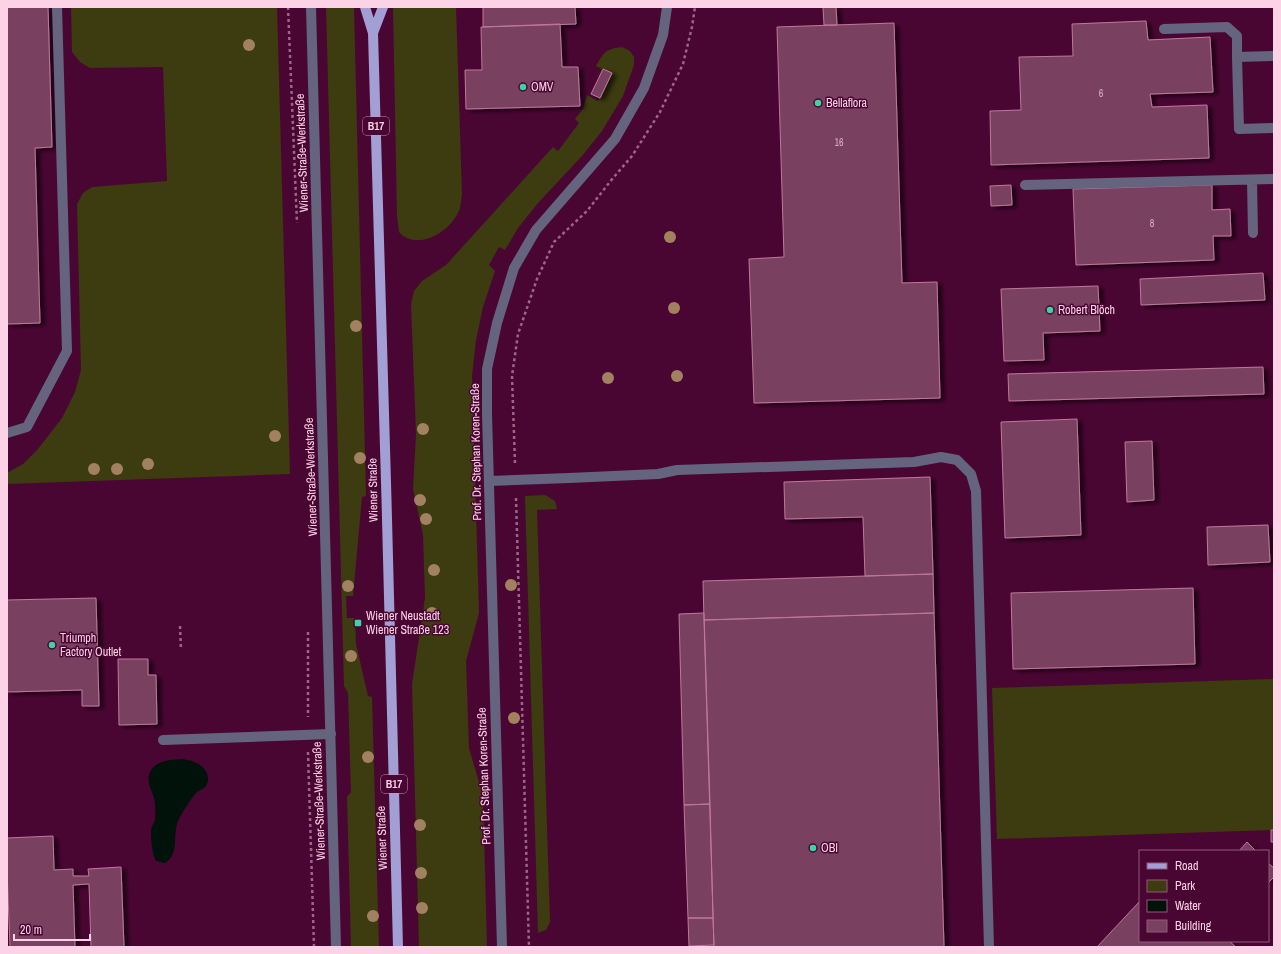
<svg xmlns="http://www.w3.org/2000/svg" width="1281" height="954" viewBox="0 0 1281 954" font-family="'Archivo Narrow',sans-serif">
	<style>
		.green { fill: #3d3b10 }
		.water { fill: #001209 }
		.building { fill: #794060; stroke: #c2769f; filter: url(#shadow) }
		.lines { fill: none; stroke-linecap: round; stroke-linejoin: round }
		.path { stroke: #9d6687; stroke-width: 2.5; stroke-dasharray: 3 3; stroke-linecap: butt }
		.lane { stroke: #65647e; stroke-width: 10 }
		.street { stroke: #65647e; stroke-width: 10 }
		.primary { stroke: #a29fd4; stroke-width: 10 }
		.tree { fill: #a18160 }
		.poi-dot { fill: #3dd4a3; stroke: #4a0633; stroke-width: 1.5 }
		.labels { text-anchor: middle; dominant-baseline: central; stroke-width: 3; stroke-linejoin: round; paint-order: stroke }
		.number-label { font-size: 10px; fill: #dbaec5 }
		.shield { fill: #4a0633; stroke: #c795b1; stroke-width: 1 }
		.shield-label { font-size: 11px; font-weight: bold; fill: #fcd2e7 }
		.poi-label { font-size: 12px; fill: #fcd2e7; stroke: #4a0633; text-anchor: start }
		.street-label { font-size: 12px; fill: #fcd2e7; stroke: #4a0633 }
	</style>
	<defs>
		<filter id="shadow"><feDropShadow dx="4.5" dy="2.5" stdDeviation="2" flood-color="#0009"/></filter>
	</defs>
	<rect width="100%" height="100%" fill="#4a0633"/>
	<path class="green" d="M71 7H277L290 474 7 484V473L23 464 38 449 62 418 75 392 81 370 77 204 83 193 92 187 167 181 163 67 90 68 80 62 72 52Z
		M326 7H354L366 496 362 497 353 596H346L347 618H355L356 644 368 696 372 697 379 947H351L347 797 351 792 348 693 344 686Z
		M393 7H456L462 195C461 199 461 204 460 208 454 227 427 247 407 238 404 237 401 234 399 232L397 216Z
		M622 47 630 51 634 57V65L623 96 602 131 582 156 538 203 518 228 505 250 499 247 489 265 495 271 483 307 476 340 472 376 479 613 466 661 469 748 483 796 487 947H419L412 684 425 598 423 535 413 489 416 434 411 304 414 291 422 281 446 265 553 147 558 151 579 123 575 119 583 109 587 95 598 101 600 98 611 74 596 66C604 52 606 49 622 47Z
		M545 495 555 501 557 509 537 510 550 922 546 930 538 933 525 496Z
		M1274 679V830L997 839 992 688Z"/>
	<path class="water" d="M182 759C186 760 191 760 194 762 204 765 212 776 206 786 204 789 199 790 196 793 193 796 180 816 178 821 172 836 180 854 165 863L156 861C152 854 151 839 151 831 151 826 155 823 155 819 156 814 155 808 155 803 154 792 144 782 151 770 158 760 171 760 182 759Z"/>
	<path class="building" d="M7 7H48L52 147 35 148 40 323 7 324Z
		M483 7H575L576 24 483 27Z
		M823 7H836L837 25H824Z
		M1146 21 1148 40 1210 37 1213 92 1150 94 1152 107 1207 105 1209 158 991 165 990 111 1021 110 1019 57 1073 56 1072 24Z
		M894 23 902 283 937 282 940 398 754 403 749 259 784 257 777 27Z
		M560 24 562 67H578L580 106 466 109 465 70H482L481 27Z
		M603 69 612 73 600 98 591 94Z
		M1011 185 1012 205 991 206 990 186Z
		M1212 185V210L1230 209 1231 236H1213L1214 260 1076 265 1073 189Z
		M1263 273 1265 300 1141 305 1140 279Z
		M1098 286 1100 331 1043 333 1044 360 1004 361 1001 289Z
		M1263 367 1264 394 1009 401 1008 374Z
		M1077 419 1081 535 1005 538 1001 422Z
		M1152 441 1154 500 1127 502 1125 442Z
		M930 477 933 574 865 576 863 517 785 519 784 482Z
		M1268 525 1270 562 1208 565 1207 527Z
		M933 574 934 613 704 620 703 581Z
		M1193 588 1195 664 1013 669 1011 593Z
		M96 598 99 706H82V690L7 692V600Z
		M704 613 710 804 684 805 679 614Z
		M934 613 944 947H714L704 620Z
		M118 659H148V675H156L157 724 119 725Z
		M710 804 713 918H688L684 805Z
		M1271 830H1274V842H1271Z
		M53 836 54 870 73 869V876H89L88 869 121 867 124 947H91L89 884 73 885 75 947H10L7 870V838Z
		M1247 842 1256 851H1239Z
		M1268 863 1274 868V877L1268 883Z
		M1140 901V941H1229L1236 947H1097Z
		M688 918H713L714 945 689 946Z"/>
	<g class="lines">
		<path class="path" d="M288 7 297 223
			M515 463 512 376 518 334 537 279 554 242 587 211 613 178 632 156 660 112 683 64 692 27 695 7
			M516 498 529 947
			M180 626 181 650
			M308 632V717
			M308 752 314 947"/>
		<path class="lane" d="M1164 29 1227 27 1237 36V57
			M1274 56 1237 57 1239 129 1274 128
			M1252 180 1253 233
			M1025 185 1274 179
			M7 433 27 427 67 351 57 7
			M489 481 569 478 658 474 677 470 914 462 941 457 957 460 971 474 976 491 989 947
			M163 740 331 734"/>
		<path class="street" d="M311 7 336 947
			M502 947 487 414V369L497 323 514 268 536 230 615 139 644 88 663 35 667 7"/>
		<path class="primary" d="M365 7 373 33C383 338 390 642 398 947
			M373 33 383 7"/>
	</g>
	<g class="tree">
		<circle cx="249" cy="45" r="6"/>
		<circle cx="670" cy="237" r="6"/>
		<circle cx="674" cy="308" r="6"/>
		<circle cx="356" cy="326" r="6"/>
		<circle cx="677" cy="376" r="6"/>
		<circle cx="608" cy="378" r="6"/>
		<circle cx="423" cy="429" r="6"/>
		<circle cx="275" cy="436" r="6"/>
		<circle cx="360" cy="458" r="6"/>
		<circle cx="148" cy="464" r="6"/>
		<circle cx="94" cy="469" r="6"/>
		<circle cx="117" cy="469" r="6"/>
		<circle cx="420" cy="500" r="6"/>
		<circle cx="426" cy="519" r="6"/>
		<circle cx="434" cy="570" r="6"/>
		<circle cx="511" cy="585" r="6"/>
		<circle cx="348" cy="586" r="6"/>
		<circle cx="432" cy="613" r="6"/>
		<circle cx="351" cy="656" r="6"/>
		<circle cx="514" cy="718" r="6"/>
		<circle cx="368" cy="757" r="6"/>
		<circle cx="420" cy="825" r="6"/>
		<circle cx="421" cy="873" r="6"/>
		<circle cx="422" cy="908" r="6"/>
		<circle cx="373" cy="916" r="6"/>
	</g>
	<g class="poi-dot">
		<circle cx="523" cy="87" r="4"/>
		<circle cx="818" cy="103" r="4"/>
		<circle cx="1050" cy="310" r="4"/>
		<rect x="354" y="619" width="8" height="8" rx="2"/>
		<circle cx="52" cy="645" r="4"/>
		<circle cx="813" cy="848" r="4"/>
	</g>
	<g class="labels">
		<g class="number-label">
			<text x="1101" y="93">6</text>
			<text x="839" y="142">16</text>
			<text x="1152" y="223">8</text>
		</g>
		<g class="shield">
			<rect x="363" y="117" width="26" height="18" rx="3"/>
			<rect x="381" y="775" width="26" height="18" rx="3"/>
		</g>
		<g class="shield-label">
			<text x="376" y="126">B17</text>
			<text x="394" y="784">B17</text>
		</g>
		<g class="poi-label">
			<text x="531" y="87">OMV</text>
			<text x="826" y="103">Bellaflora</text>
			<text x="1058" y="310">Robert Blöch</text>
			<text x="366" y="616">Wiener Neustadt<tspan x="366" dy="14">Wiener Straße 123</tspan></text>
			<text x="60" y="638">Triumph<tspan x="60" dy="14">Factory Outlet</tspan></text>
			<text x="821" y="848">OBI</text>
		</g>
		<g class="street-label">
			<text transform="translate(302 153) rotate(-92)">Wiener-Straße-Werkstraße</text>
			<text transform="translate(476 452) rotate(-91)">Prof. Dr. Stephan Koren-Straße</text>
			<text transform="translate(311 477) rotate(-92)">Wiener-Straße-Werkstraße</text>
			<text transform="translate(373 490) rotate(-91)">Wiener Straße</text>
			<text transform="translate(484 776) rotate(-92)">Prof. Dr. Stephan Koren-Straße</text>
			<text transform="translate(319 801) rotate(-92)">Wiener-Straße-Werkstraße</text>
			<text transform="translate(382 838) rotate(-92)">Wiener Straße</text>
		</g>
	</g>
	<rect width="1281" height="954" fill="none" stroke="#fcd2e7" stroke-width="16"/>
	<rect x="1139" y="850" width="130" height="92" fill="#4a0633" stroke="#91587b"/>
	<rect x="1147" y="863" width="20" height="6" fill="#a29fd4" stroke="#91587b"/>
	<text x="1175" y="870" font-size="12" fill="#fcd2e7">Road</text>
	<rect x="1147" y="880" width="20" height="12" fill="#3d3b10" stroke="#91587b"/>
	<text x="1175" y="890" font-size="12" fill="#fcd2e7">Park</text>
	<rect x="1147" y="900" width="20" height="12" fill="#001209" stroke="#91587b"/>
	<text x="1175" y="910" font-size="12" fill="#fcd2e7">Water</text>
	<rect x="1147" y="920" width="20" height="12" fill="#794060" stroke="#91587b"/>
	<text x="1175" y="930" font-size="12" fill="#fcd2e7">Building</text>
	<path d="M14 934v6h76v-6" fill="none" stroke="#fcd2e7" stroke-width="2"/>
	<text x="20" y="934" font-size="12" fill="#fcd2e7" stroke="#4a0633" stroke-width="3" paint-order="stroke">20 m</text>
</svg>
